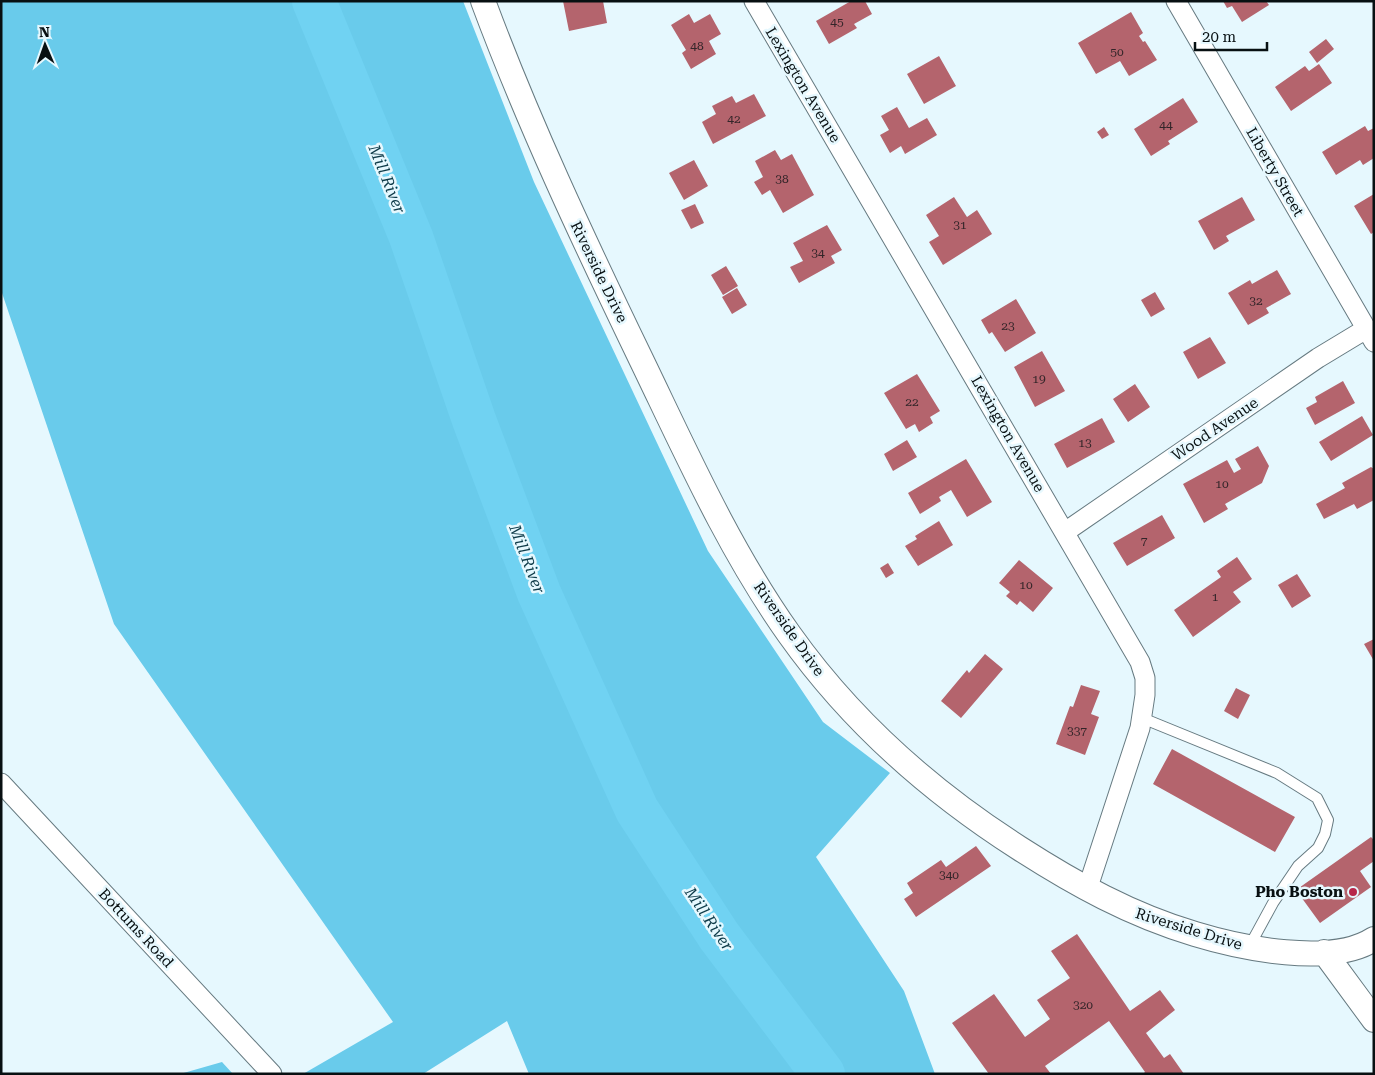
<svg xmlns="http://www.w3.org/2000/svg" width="1375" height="1075" viewBox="0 0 1375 1075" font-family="'Roboto Serif',serif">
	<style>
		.forest { fill: #69cbeb }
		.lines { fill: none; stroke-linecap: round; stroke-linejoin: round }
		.river { stroke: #70d2f2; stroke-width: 44 }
		.building { fill: #b4646d }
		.service-casing { stroke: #667a81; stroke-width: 12 }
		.minor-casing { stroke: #667a81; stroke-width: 21 }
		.tertiary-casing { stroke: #667a81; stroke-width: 26 }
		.service { stroke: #fff; stroke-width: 10 }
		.minor { stroke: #fff; stroke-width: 19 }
		.tertiary { stroke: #fff; stroke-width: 24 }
		.poi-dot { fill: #b72649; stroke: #e6f8fe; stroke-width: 2 }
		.labels { text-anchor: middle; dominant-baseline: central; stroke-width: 5; stroke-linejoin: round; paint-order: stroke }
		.number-label { font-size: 12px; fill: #332529 }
		.street-label { font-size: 15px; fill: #081012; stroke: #e6f8fe }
		.poi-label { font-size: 15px; font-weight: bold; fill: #081012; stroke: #e6f8fe; text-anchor: end }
		.water-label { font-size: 16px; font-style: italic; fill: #0e3b49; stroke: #e6f8fe }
	</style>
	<rect width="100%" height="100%" fill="#e6f8fe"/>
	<path class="forest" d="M1 1H463L534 182 708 551 823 722 890 773 816 857 904 991 935 1074H529L507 1021 423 1074H303L393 1022 114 624 1 290Z
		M222 1062 233 1074H180Z"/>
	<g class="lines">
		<path class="river" d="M314 1 411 237 474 420 539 593 637 810 719 936 823 1074"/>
	</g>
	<path class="building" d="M563 1H603L607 23 569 31Z
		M851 1H865L872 14 854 24 857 28 829 44 816 21Z
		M1223 1H1266L1269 5 1242 22 1232 6 1227 8Z
		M1131 12 1143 33 1139 36 1143 42 1145 41 1157 60 1129 76 1120 61 1096 74 1078 43Z
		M689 14 694 23 710 14 721 34 709 41 716 54 691 69 682 53 686 50 671 25Z
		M1326 39 1334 49 1317 63 1309 52Z
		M939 56 956 86 924 104 907 74Z
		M1319 64 1332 83 1291 111 1275 87 1305 66 1309 71Z
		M754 94 766 116 713 144 702 122 716 114 712 106 732 96 736 103Z
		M1183 98 1198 122 1168 141 1170 144 1151 156 1134 129Z
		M897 107 909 128 927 118 937 135 905 154 901 146 890 153 880 135 889 130 881 116Z
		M1365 126 1368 131 1374 128V158L1363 165 1360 160 1336 175 1322 152Z
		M1104 127 1109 135 1102 139 1097 132Z
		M775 150 781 160 792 154 814 195 783 213 770 190 762 195 754 182 763 177 755 161Z
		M694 160 708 186 684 200 669 173Z
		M1374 194V232L1371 234 1354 206Z
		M954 197 967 217 977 210 992 234 943 265 929 242 939 236 926 215Z
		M1242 197 1255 220 1226 236 1229 241 1214 250 1198 221Z
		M695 204 704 223 691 229 681 210Z
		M827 225 842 250 831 256 835 263 799 283 790 267 803 261 793 243Z
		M726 266 738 286 723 295 711 275Z
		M1277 270 1291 294 1266 308 1269 313 1248 325 1228 293 1250 280 1252 284Z
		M737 288 747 305 732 314 722 297Z
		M1155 292 1165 309 1151 317 1141 300Z
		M1016 299 1036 333 1005 352 992 332 989 334 981 320Z
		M1210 337 1226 363 1198 379 1183 352Z
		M1042 351 1065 391 1035 407 1014 367Z
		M917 374 940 411 930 417 933 423 919 432 915 424 906 429 884 393Z
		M1343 381 1355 403 1315 425 1306 408 1317 402 1315 397Z
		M1135 384 1150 407 1128 422 1113 399Z
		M1362 416 1373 435 1331 461 1319 442Z
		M1102 418 1115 442 1067 468 1054 444Z
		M907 440 917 457 893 471 884 454Z
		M1258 446 1269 466 1262 483 1225 504 1228 509 1204 523 1183 484 1227 460 1234 473 1241 469 1235 459Z
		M966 459 992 502 967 517 951 490 939 497 941 501 920 514 908 493Z
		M1371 467 1374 469V500L1357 509 1354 504 1324 519 1316 504 1345 488 1342 483Z
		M1162 515 1175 538 1127 566 1113 543Z
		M939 521 953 545 918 566 905 546 917 539 915 536Z
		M1237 557 1252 579 1233 592 1241 602 1193 637 1174 610 1221 577 1217 571Z
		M1019 560 1053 588 1033 612 1020 601 1017 605 1006 596 1010 592 999 583Z
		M888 563 894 573 886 578 880 568Z
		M1297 574 1311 596 1292 608 1278 585Z
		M1374 639V661L1364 644Z
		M985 654 1003 669 961 718 941 701 967 670 969 673Z
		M1081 685 1100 691 1091 714 1099 717 1085 755 1056 744 1070 706 1073 707Z
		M1236 688 1250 695 1238 719 1224 711Z
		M1172 749 1295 817 1275 852 1153 784Z
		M1371 837 1374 840V861L1360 871 1371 887 1320 923 1296 890Z
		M976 846 991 866 916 917 904 899 913 893 907 883 941 860 946 867Z
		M1077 934 1130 1011 1160 990 1175 1010 1146 1033 1164 1058 1170 1054 1184 1074H1143L1145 1072 1109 1021 1045 1066 1051 1074H989L952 1023 994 994 1025 1037 1050 1019 1037 1000 1070 978 1051 951Z"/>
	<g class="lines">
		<g class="service-casing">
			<path id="service" d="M1142 718 1277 773 1317 798 1328 820 1325 834 1318 848 1298 866 1273 903 1249 947"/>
		</g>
		<g class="minor-casing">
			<path id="minor" d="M754 1 1140 662 1145 678V695L1140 728 1087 890
				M1176 1 1374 342
				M1065 532 1318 358 1366 329
				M1 783 272 1074"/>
		</g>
		<g class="tertiary-casing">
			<path id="tertiary" d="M483 1C528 122 583 239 639 355 685 450 728 548 789 634 850 720 930 791 1019 848 1075 884 1131 915 1195 934 1241 948 1331 967 1374 939
				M1324 952 1374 1020"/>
		</g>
		<use href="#service" class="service"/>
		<use href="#minor" class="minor"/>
		<use href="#tertiary" class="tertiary"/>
	</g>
	<circle class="poi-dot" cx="1353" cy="892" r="5"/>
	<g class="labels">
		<g class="number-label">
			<text x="837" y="22">45</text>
			<text x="697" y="46">48</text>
			<text x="1117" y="52">50</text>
			<text x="734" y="119">42</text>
			<text x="1166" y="125">44</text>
			<text x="782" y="179">38</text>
			<text x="960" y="225">31</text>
			<text x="818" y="253">34</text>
			<text x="1256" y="301">32</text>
			<text x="1008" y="326">23</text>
			<text x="1039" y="379">19</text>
			<text x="912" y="402">22</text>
			<text x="1085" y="443">13</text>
			<text x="1222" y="484">10</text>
			<text x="1144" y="541">7</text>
			<text x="1026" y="585">10</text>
			<text x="1215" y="597">1</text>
			<text x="1077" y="731">337</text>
			<text x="949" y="875">340</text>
			<text x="1083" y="1005">320</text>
		</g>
		<g class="street-label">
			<text transform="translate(803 85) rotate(59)">Lexington Avenue</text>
			<text transform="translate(1275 172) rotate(60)">Liberty Street</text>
			<text transform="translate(599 272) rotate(64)">Riverside Drive</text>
			<text transform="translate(1215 429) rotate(-34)">Wood Avenue</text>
			<text transform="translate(1008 434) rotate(60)">Lexington Avenue</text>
			<text transform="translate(789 629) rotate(55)">Riverside Drive</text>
			<text transform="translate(136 928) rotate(47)">Bottums Road</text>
			<text transform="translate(1189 929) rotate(17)">Riverside Drive</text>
		</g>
		<g class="poi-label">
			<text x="1343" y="892">Pho Boston</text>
		</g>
		<g class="water-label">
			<text transform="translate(387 179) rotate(68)">Mill River</text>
			<text transform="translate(527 559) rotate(69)">Mill River</text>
			<text transform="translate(709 919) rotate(56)">Mill River</text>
		</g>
	</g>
	<rect width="1375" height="1075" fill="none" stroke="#081012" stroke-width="5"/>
	<g transform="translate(45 45) rotate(358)" stroke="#e6f8fe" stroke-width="4" paint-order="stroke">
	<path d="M0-4L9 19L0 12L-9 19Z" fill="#081012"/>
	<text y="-8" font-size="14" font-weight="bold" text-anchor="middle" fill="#081012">N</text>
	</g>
	<path d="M1195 42v8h72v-8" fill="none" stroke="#081012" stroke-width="2.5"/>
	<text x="1202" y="42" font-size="15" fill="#081012" stroke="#e6f8fe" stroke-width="4" paint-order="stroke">20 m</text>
</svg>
